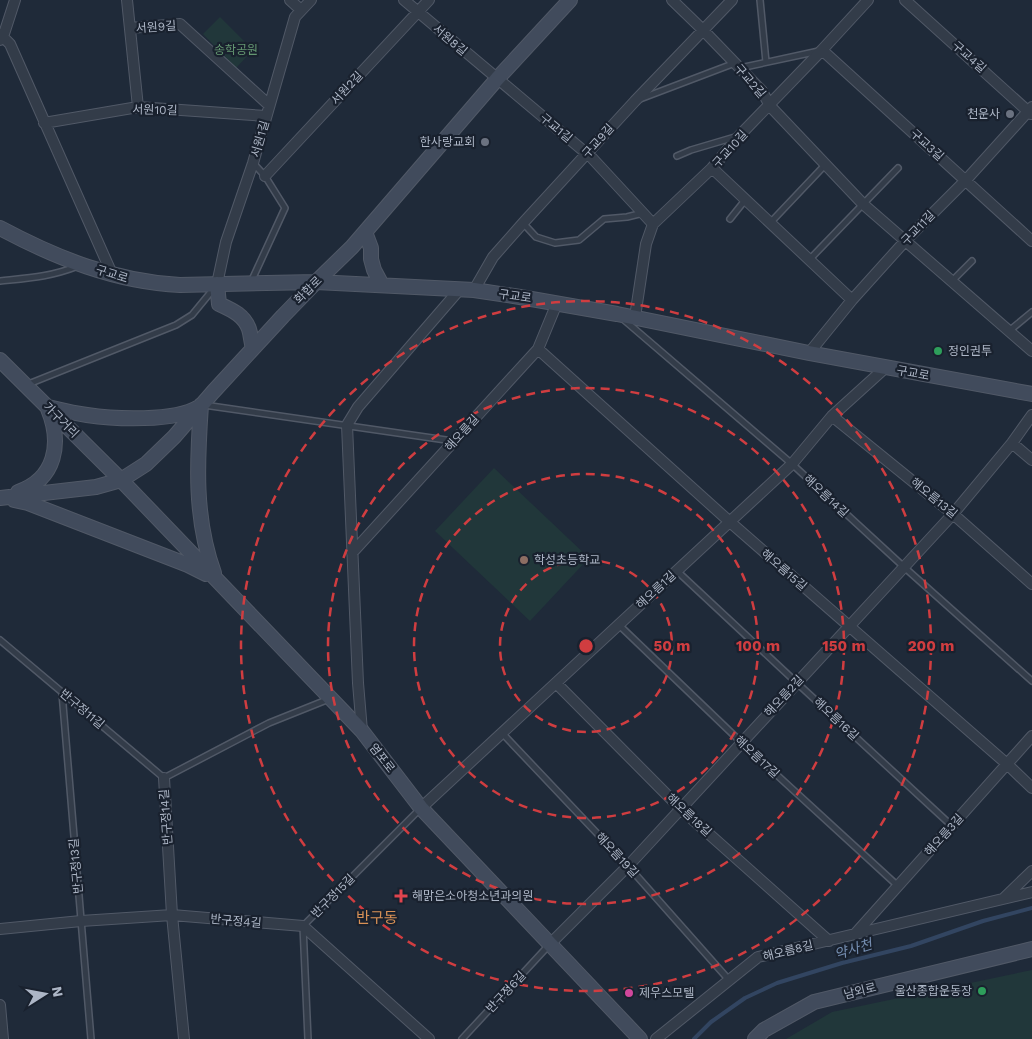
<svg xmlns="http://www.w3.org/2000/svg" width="1032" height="1039" viewBox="0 0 1032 1039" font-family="'Work Sans','Noto Sans KR',sans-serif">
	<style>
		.green { fill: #21373a }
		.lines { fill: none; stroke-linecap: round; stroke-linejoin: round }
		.stream { stroke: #324561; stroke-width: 4 }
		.lane-casing { stroke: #515967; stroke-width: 8 }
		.street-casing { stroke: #515967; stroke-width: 12 }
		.secondary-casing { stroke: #515967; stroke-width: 16 }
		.lane { stroke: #333c49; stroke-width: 5 }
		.street { stroke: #333c49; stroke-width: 10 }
		.secondary { stroke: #414b5c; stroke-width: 14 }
		.ring { fill: none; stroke: #d03d40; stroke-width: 2.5; stroke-dasharray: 9 6 }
		.worship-dot { fill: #6b7280; stroke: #19212e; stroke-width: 2 }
		.leisure-dot { fill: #2e9e5b; stroke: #19212e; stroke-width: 2 }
		.education-dot { fill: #8d6e63; stroke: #19212e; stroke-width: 2 }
		.health-dot { fill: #e0444e; stroke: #19212e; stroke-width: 2 }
		.hotel-dot { fill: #d1479c; stroke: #19212e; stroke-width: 2 }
		.labels { text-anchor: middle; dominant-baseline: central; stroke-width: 4.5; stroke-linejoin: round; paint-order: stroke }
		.street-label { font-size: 12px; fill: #adb6c6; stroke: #19212e }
		.park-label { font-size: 12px; fill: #649771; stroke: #19212e }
		.poi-label { font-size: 12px; fill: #adb6c6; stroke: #19212e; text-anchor: start }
		.water-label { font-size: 14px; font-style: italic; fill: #748db0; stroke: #19212e }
		.quarter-label { font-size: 15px; fill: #d89156; stroke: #19212e }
		.centre { fill: #d03d40; stroke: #19212e; stroke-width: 2.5 }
		.ring-label { font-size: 15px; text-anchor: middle; font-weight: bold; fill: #d03d40; stroke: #19212e; stroke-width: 4.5; stroke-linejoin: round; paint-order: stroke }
	</style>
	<rect width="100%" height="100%" fill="#1f2a39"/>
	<path class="green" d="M220 17 253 50 236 68 203 34Z
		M494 468 589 558 530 621 435 531Z
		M1032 970V1039H786L832 1012Z"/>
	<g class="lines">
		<path class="stream" d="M694 1039 711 1022 745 998 777 983 842 963 911 946 983 921 1032 908"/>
		<g class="lane-casing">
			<path id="lane" d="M760 0 766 62
				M740 68 819 51
				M640 99 735 63
				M677 156 691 150 735 137
				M730 219 746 199
				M771 222 825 165
				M523 223 536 237 555 243 579 240 604 219 627 217 643 213
				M810 259 898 168
				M0 281C29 278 50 277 78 266
				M952 281 972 261
				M251 282 285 208 265 176 254 164
				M623 319 792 464 904 567 1032 681
				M1009 331 1032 312
				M26 385 176 325 192 315 215 287
				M204 405 453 441
				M677 571 797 683 952 826
				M619 625 742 743 898 886
				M0 640 164 778 269 723 329 699
				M62 693 91 1039
				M502 733 628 866 729 980
				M308 1039 303 926 421 808
				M462 1039 550 944"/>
		</g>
		<g class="street-casing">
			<path id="street" d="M127 0 138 107
				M290 0 301 10
				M404 0 592 158 653 224
				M672 0 703 30 762 91 770 106 863 204 1032 351
				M905 0 1031 114
				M130 28 180 24 269 105
				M0 34 10 44 112 274
				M0 40 3 37 15 0
				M822 50 1032 241
				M44 123 138 107 266 116
				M712 168 852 300
				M265 176 429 0
				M217 284 226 242 253 163 295 17 311 0
				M474 290 493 257 523 223 635 101 732 0
				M635 317 646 244 653 224 712 168 740 135 822 50 868 0
				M538 349 730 522 1007 764 1032 788
				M809 353 852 300 906 240 966 180 1032 107
				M832 416 953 514 1032 584
				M1012 443 1032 460
				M352 553 538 349 557 303
				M556 683 681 809 829 941
				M362 731 358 683 347 425 358 407 460 289
				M164 778 172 915 184 1039
				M421 808 792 464 832 416 885 368
				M1004 898 1032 871
				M0 929 81 921 172 915 303 926 429 1039
				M855 934 1032 736
				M550 944 628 866 953 514 1012 443 1032 415
				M0 1005 3 1039
				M656 1039 758 957 1032 892"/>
		</g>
		<g class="secondary-casing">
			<path id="secondary" d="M0 228C56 258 116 282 180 285L316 282 474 290 520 297 617 314 809 353 1032 394
				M365 232 371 248V259L374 270 382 285
				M217 284 219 304C232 310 244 315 249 329 251 335 251 342 253 348
				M0 360 121 480 362 731 421 808 640 1039
				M201 405C197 463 194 518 214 573
				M48 407C61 410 73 413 87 415 114 419 175 422 199 407
				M18 492C56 479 62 443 48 409
				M0 498 96 487 121 480 146 464 174 437 213 392 283 316 316 282 352 247 497 79 570 0
				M14 500 28 503 188 565 206 574
				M755 1039 764 1030 814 1002 1032 949"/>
		</g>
		<use href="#lane" class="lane"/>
		<use href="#street" class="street"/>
		<use href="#secondary" class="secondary"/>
	</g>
	<g class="ring">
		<circle cx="586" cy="646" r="86"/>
		<circle cx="586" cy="646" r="172"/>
		<circle cx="586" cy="646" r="258"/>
		<circle cx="586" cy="646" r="345"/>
	</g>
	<g class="worship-dot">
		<circle cx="1010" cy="114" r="5"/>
		<circle cx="485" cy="142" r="5"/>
	</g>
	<g class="leisure-dot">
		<circle cx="938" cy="351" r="5"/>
		<circle cx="982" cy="991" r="5"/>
	</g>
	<circle class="education-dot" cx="524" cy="560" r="5"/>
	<path class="health-dot" d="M398.5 888.5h5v5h5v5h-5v5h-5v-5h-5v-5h5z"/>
	<circle class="hotel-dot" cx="629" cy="993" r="5"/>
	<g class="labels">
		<g class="street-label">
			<text transform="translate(156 27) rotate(-4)">서원9길</text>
			<text transform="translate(450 40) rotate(40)">서원8길</text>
			<text transform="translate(969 57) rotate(42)">구교4길</text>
			<text transform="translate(750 81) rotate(49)">구교2길</text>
			<text transform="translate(347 88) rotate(-47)">서원2길</text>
			<text transform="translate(155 110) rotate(1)">서원10길</text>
			<text transform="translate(556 128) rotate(40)">구교1길</text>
			<text transform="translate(260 139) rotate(-74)">서원1길</text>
			<text transform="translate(598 141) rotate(-48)">구교9길</text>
			<text transform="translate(927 145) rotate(42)">구교3길</text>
			<text transform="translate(730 149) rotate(-48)">구교10길</text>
			<text transform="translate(918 228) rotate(-46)">구교11길</text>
			<text transform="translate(112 274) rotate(17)">구교로</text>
			<text transform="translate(308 290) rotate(-45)">화합로</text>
			<text transform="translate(515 296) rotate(8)">구교로</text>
			<text transform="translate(913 373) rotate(10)">구교로</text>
			<text transform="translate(61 420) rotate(45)">가구거리</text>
			<text transform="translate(462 433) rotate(-48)">해오름길</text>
			<text transform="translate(826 496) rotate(43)">해오름14길</text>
			<text transform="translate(934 498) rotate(39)">해오름13길</text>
			<text transform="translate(784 570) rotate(41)">해오름15길</text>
			<text transform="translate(656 590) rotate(-43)">해오름1길</text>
			<text transform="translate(784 696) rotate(-47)">해오름2길</text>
			<text transform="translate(82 709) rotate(40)">반구정11길</text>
			<text transform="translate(836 719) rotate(43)">해오름16길</text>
			<text transform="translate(757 757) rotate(43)">해오름17길</text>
			<text transform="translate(382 758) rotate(52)">염포로</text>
			<text transform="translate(689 815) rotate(43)">해오름18길</text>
			<text transform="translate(166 817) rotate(-94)">반구정14길</text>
			<text transform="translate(944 835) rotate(-48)">해오름3길</text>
			<text transform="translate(617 855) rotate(47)">해오름19길</text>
			<text transform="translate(76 866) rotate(-95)">반구정13길</text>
			<text transform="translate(333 896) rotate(-45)">반구정15길</text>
			<text transform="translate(236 921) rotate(5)">반구정4길</text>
			<text transform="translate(788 951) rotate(-14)">해오름8길</text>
			<text transform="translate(860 991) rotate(-14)">남외로</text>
			<text transform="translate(506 992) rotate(-47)">반구정6길</text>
		</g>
		<g class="park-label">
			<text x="236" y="50">송학공원</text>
		</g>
		<g class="poi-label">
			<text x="1000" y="114" text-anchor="end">천운사</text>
			<text x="475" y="142" text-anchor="end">한사랑교회</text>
			<text x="948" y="351">정인권투</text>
			<text x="534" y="560">학성초등학교</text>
			<text x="412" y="896">해맑은소아청소년과의원</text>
			<text x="972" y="991" text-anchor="end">울산종합운동장</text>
			<text x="639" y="993">제우스모텔</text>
		</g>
		<g class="water-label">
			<text transform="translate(853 949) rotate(-17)">약사천</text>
		</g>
		<g class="quarter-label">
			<text x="377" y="918">반구동</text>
		</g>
	</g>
	<circle cx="586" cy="646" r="8" class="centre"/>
	<g class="ring-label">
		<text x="672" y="651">50 m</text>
		<text x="758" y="651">100 m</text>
		<text x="844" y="651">150 m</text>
		<text x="931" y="651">200 m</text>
	</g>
	<g transform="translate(45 994) rotate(79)" stroke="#19212e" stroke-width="4" paint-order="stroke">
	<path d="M0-4L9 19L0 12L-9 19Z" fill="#adb6c6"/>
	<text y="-8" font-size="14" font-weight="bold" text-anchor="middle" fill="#adb6c6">N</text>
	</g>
</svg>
